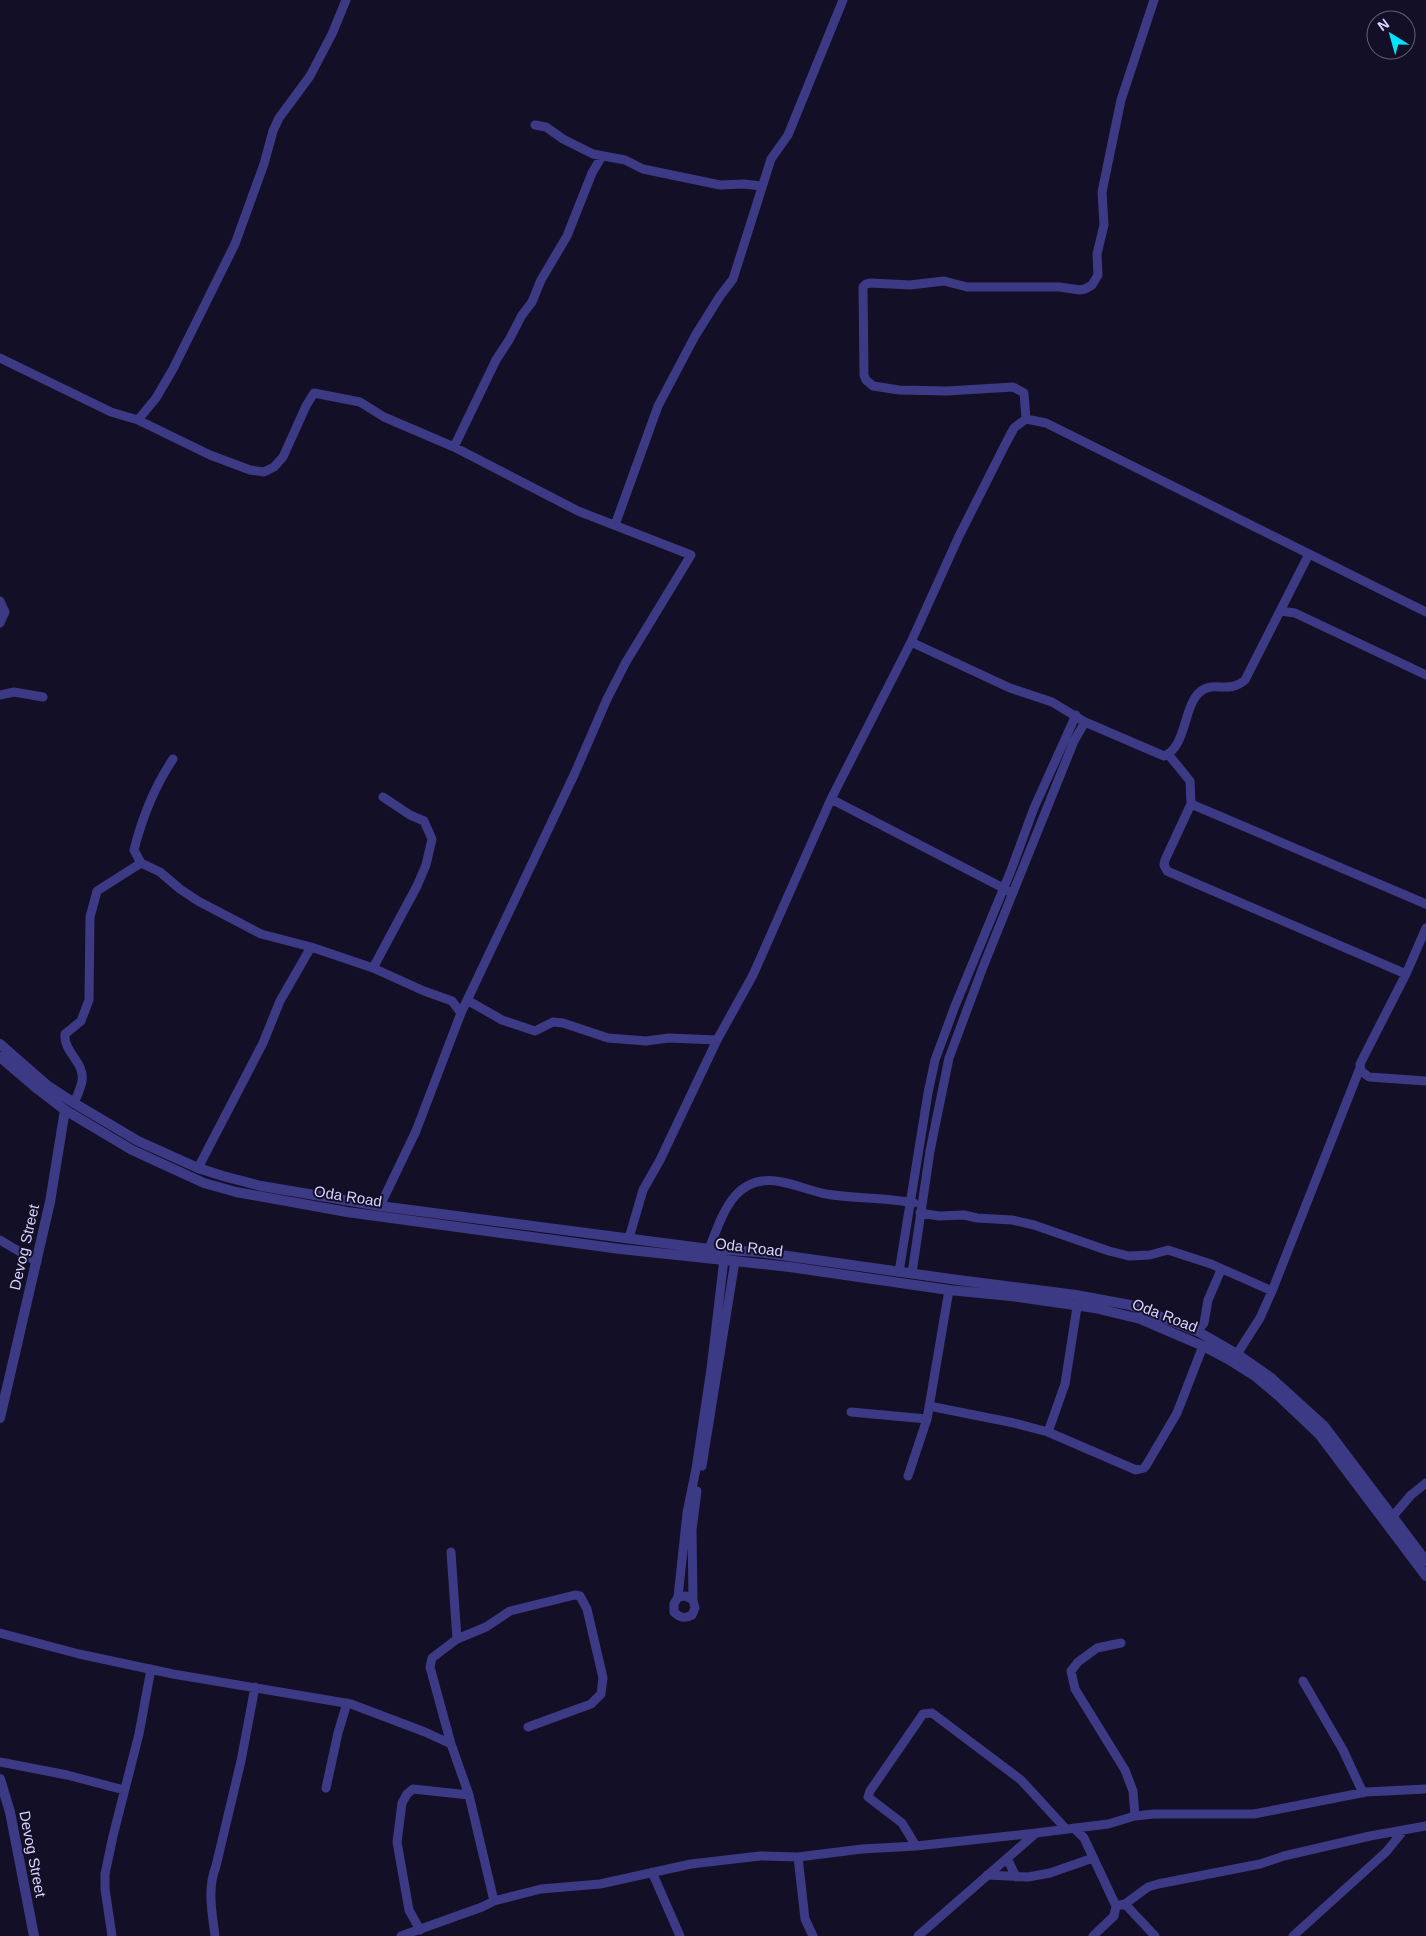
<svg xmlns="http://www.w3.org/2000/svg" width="1426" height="1936" viewBox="0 0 1426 1936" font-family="Arial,sans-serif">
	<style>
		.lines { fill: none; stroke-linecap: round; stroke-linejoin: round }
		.minor { stroke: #3d3a85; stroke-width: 9 }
		.tertiary { stroke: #3d3a85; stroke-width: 10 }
		.labels { text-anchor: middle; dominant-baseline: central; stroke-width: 4; stroke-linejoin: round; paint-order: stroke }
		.street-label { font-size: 15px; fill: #d9d4ff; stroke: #130f26 }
	</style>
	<rect width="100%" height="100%" fill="#130f26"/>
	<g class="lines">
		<path class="minor" d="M535 125 546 127 563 139 593 154 625 160 643 169 720 185 744 184 761 186
			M0 358 111 412 138 420 156 398 173 369 235 244 264 164 273 131 279 118 310 76 332 34 346 0
			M1026 419 1024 393 1013 387 947 391 899 390 873 386 866 380 864 375 863 287 866 284 871 283 910 285 944 281 967 287H1059L1080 290 1085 289 1092 285 1098 275 1097 254 1104 225 1102 192 1121 100 1154 0
			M138 420 210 455 250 470 264 472 274 467 283 457 306 406 314 393 360 402 384 417 454 447 578 511 691 555 626 662 607 699 574 775 461 1013 416 1131 380 1206
			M454 447 496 360 509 340 522 315 532 302 541 280 567 236 592 173 602 156
			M615 525 658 406 695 336 720 296 733 279 771 159 788 135 843 0
			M0 601 5 612 0 623
			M1280 611 1295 613 1426 675
			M911 642 1010 688 1052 702 1085 722 1164 756C1185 748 1184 711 1196 696 1211 677 1227 696 1245 680L1309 554
			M0 695 14 692 43 697
			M1168 754 1190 781 1191 804 1165 860 1164 865 1167 871 1406 974
			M173 759C155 786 142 818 134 850L141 863 160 872 180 889 198 901 261 934 311 947 373 968 424 991 452 1001 461 1013
			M831 799 1009 891
			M1191 804 1426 904
			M1426 928 1406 974 1360 1064 1361 1071 1369 1077 1426 1081
			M373 968 417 886 426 865 432 839 424 821 410 815 383 797
			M467 1000 502 1020 535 1031 553 1022 563 1023 608 1038 646 1041 669 1038 717 1040
			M74 1103C77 1096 81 1088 82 1081 85 1062 63 1052 65 1034L81 1021 89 1000 90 917 97 891 141 863
			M198 1168 263 1043 280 1001 311 947
			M920 1213 939 1216 964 1215 977 1218 1012 1220 1034 1225 1109 1251 1129 1256 1150 1255 1168 1250 1211 1264 1272 1291
			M629 1238 643 1190 660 1160 717 1040 753 975 831 799 911 642 959 536 1007 441 1014 428 1026 419 1046 423 1426 612
			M0 1240 37 1262
			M709 1249C723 1213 735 1172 782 1182 797 1185 811 1191 826 1194 855 1199 885 1197 914 1203
			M899 1272 928 1093 935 1060 955 1006 1010 873 1034 808 1076 715
			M912 1273 930 1151 949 1058 983 967 1074 741 1085 722
			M1197 1331 1204 1323 1208 1300 1221 1270
			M1237 1354 1260 1318 1272 1291 1360 1068
			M929 1406 1014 1423 1048 1432 1136 1470 1144 1468 1147 1464 1177 1413 1203 1346
			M851 1412 927 1419
			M1048 1432 1065 1384 1077 1307
			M702 1466 735 1261
			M908 1476 927 1419 949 1290
			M1393 1516 1411 1495 1426 1483
			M451 1552 457 1639
			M678 1597 686 1596 693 1600 695 1608 692 1615C685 1619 680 1618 674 1612V1604L678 1597 687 1513 696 1469 711 1369 724 1259
			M693 1600 692 1530 697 1491
			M0 1633 79 1654 173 1674 351 1704 425 1732 451 1744
			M1121 1643 1097 1648 1078 1662 1071 1671 1075 1689 1125 1770 1133 1791 1135 1816
			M1303 1681 1343 1750 1363 1793
			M0 1762 67 1775 124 1790
			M326 1788 338 1733 347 1703
			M1074 1828 1084 1838 1116 1906
			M916 1846 902 1823 868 1797 870 1791 923 1714 932 1713 1021 1780 1066 1829
			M798 1857 805 1919 813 1936
			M1007 1858 1016 1877
			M652 1872 680 1936
			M987 1875 1028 1877 1050 1873 1093 1858
			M494 1901 469 1795 451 1744 430 1667 432 1658 457 1639 486 1627 510 1611 575 1595 580 1596 587 1609 603 1678 601 1694 591 1704 528 1727
			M1125 1904 1155 1936
			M420 1930 409 1910 397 1842 402 1803 407 1794 413 1789 469 1795
			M112 1936 105 1889V1874L113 1836 139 1734 151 1669
			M215 1936C212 1912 207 1889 216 1866L241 1761 255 1687
			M401 1936 482 1907 494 1901 541 1889 600 1884 691 1864 760 1856 798 1857 862 1849 916 1846 1036 1833 1108 1824 1135 1816 1154 1814H1254L1366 1792 1426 1789
			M918 1936 1036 1833
			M1093 1936 1114 1916 1116 1906 1125 1904 1148 1887 1158 1884 1260 1864 1284 1856 1370 1836 1426 1826
			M1293 1936 1386 1852 1404 1830"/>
		<path class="tertiary" d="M0 1044 48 1086 74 1103 138 1141 198 1168 223 1176 261 1186 380 1206 709 1249 759 1252 958 1280 1076 1295 1130 1305 1197 1331 1237 1354 1270 1377 1324 1426 1426 1561
			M0 1057 35 1087 65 1110 132 1150 204 1183 236 1192 347 1212 620 1249 790 1267 949 1290 1011 1296 1095 1308 1140 1319 1203 1346 1228 1359 1255 1376 1280 1397 1319 1434 1426 1576
			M0 1418 50 1202 65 1110
			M0 1779 10 1812 34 1936"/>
	</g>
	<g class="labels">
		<g class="street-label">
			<text transform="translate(348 1196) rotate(9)">Oda Road</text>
			<text transform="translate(24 1247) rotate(-77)">Devog Street</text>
			<text transform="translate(749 1247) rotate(7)">Oda Road</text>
			<text transform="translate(1165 1315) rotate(21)">Oda Road</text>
			<text transform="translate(33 1854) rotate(79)">Devog Street</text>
		</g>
	</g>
	<g transform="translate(1391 35) rotate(323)"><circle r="24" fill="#130f26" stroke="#625e7d"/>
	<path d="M0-4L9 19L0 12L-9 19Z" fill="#00e5ff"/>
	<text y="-8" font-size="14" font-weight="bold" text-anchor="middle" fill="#d9d4ff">N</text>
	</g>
</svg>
